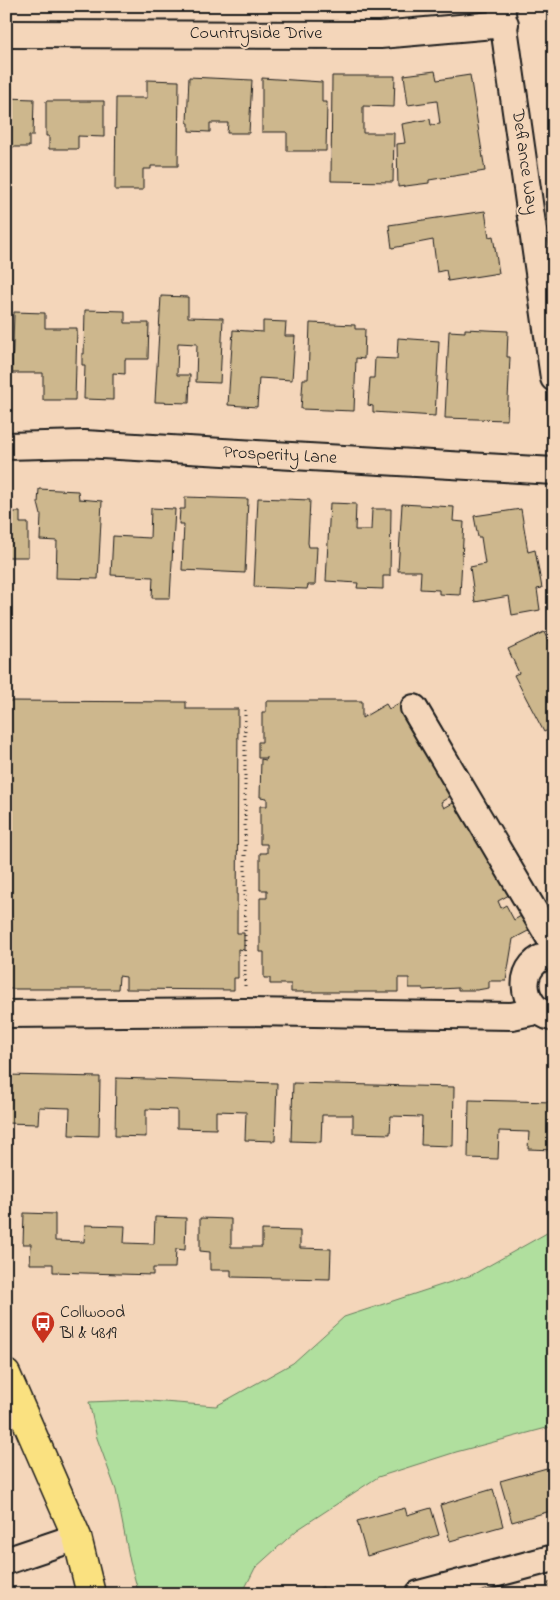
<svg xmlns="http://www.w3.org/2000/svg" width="560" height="1600" viewBox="0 0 560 1600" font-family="'Indie Flower',sans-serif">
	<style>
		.green { fill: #b0df9e; stroke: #667e5d }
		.building { fill: #cdb78d; stroke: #1c1c1c }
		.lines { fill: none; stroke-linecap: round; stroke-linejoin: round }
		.minor-casing { stroke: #1c1c1c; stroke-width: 30 }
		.major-casing { stroke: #1c1c1c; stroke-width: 31 }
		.path { stroke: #1c1c1c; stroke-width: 3; stroke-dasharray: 1 4; stroke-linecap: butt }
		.minor { stroke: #f4d6ba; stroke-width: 26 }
		.major { stroke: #fae180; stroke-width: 28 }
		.labels { text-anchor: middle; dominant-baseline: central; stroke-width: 4; stroke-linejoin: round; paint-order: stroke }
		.street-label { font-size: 18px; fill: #1c1c1c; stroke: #f4d6ba }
		.poi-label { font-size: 18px; fill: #1c1c1c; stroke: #f4d6ba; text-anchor: start }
	</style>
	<rect width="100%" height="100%" fill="#f4d6ba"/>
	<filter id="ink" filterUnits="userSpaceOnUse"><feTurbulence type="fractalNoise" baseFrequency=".02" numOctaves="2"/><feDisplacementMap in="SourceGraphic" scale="10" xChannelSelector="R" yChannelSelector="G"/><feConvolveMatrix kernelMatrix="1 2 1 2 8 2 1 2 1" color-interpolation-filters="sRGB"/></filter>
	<g filter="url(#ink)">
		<path class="green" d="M554 1229V1426L456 1452 378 1477 297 1530 255 1568 242 1594H139L130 1562 116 1490 97 1438 89 1402 137 1400 216 1406 293 1363 344 1317 472 1275Z"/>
		<path class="building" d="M435 71 437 80 470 75 485 171 429 180V183L398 187 397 144 405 143 402 124 430 119 431 125 440 124 437 101 408 105 404 75Z
			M332 76H395L394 107 363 106V133H394L393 182 331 181Z
			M189 77 252 80 249 133H227L228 123H210V132L189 131V123H187Z
			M262 78 322 82V102H327L326 151H287V132H262Z
			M147 80 179 81 178 166H151V169H143V190H115L116 98H147Z
			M6 98 34 99 33 136H29V147H6Z
			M46 101H104V137L78 136V149H49V136H46Z
			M485 211 489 237 493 236 499 273 448 281 446 270 437 272 433 240 392 248 389 225Z
			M161 296 188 297V317L223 318 220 383 196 382 197 344 178 343 177 375H190L189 403 155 402Z
			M85 310 125 311V323H149L148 359H125V374L113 373V400L84 399 85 365H82V354H84Z
			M14 312 45 313V328H77L75 400H43V373H12Z
			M263 321 286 322 285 336H295L292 380 259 378 257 407 228 405 233 330 263 332Z
			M310 323 355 325V329H365L364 359 356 358 354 411 301 409 303 379H308Z
			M465 329 508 331 507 357H510L507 420 445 418 449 331 465 332Z
			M398 338 439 341 435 416 373 412V406L368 405 370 378H374L375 358 397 359Z
			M39 489 78 491 79 499 102 501 98 579 56 578 57 541 40 540 41 515 38 503Z
			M185 497 248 499 245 573 182 570 184 524H179L180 509H185Z
			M258 498 310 500 308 543 309 547H317L315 585H308L307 589 254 587Z
			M330 503 356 504 355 530H371L372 509H391L390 576H383V589L357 588 358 583 326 581Z
			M402 504 454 507 453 521 464 522 460 595 439 594V590L420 589 421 571H398Z
			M151 508 175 509 170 598H152L153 577 111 575 113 536 150 538Z
			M521 509 528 552 535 550 542 588 537 589 540 610 512 615 509 596 475 602 470 567 485 564 481 537H478L474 516Z
			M8 512H20V523H28V557H6Z
			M544 632 554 654V727L544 732 515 677 514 675 519 673 508 649Z
			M6 701 186 702V709H238L237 933H244V950L238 949V978H234V990L126 989V977L119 976 118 989H6Z
			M266 701H362V718L386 704 389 709 399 703 452 795 441 802 444 808 455 802 509 895 498 901 501 908 506 905 514 920 521 916 530 930 513 939 506 981H489V988L477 990H458V988L423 990V988H409V978H398V992H291V984H270V978H264V952H260V898H267V890H260V853H267V844H260V806H267V798L260 797 261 759 266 760 267 758H258V742H262V712H266Z
			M6 1075 100 1077 99 1136 69 1135 70 1108 39 1107 38 1124 6 1123Z
			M116 1078 277 1083 275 1141 245 1140 246 1112 216 1111V1129L177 1128V1110L146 1109V1137L115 1136Z
			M293 1083 454 1087 453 1146 421 1145 422 1117 391 1116 390 1134 353 1133V1115H322L321 1142 291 1141Z
			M469 1100 554 1102V1150L528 1149 529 1132 499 1131 498 1159 468 1158Z
			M24 1213 55 1214V1241L84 1242 85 1225 125 1226 124 1243 154 1244 155 1217 186 1218 185 1250 176 1249 175 1268H153V1275L53 1272V1264H30L31 1244H23Z
			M200 1218 231 1219V1247H262V1230L300 1231V1248L331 1249 330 1279 231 1277V1270H210V1252L200 1251Z
			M554 1466V1510L512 1522 500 1481Z
			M493 1489 503 1526 450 1541 440 1505Z
			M405 1508 407 1515 431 1508 439 1535 367 1556 357 1521Z
			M554 1582V1594H542L551 1591 548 1583Z
			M323 1587 325 1594H303Z"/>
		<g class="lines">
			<g class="minor-casing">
				<path id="minor" d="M501 6 554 378
					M6 34 380 35 505 24
					M6 446 84 444 554 471
					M414 708 554 945
					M554 954C515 960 517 1009 554 1018
					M6 1014 245 1012 512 1016 536 1011
					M6 1561 77 1537
					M419 1594 554 1558"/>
			</g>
			<g class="major-casing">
				<path id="major" d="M6 1374 77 1537 91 1594"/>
			</g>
			<path class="path" d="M245 986V707"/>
			<use href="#minor" class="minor"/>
			<use href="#major" class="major"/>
		</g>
	</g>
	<defs>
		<g id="bus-pin" transform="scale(1.25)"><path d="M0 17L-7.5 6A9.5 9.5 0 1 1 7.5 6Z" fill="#c8321e" stroke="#f4d6ba"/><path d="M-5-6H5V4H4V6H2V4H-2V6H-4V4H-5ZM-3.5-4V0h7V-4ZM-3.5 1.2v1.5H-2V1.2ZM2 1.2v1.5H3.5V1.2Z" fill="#fff"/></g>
	</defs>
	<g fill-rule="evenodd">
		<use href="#bus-pin" x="43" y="1323"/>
	</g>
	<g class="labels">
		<g class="street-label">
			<text x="256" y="34">Countryside Drive</text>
			<text transform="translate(524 162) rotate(82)">Defiance Way</text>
			<text transform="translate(280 456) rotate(3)">Prosperity Lane</text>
		</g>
		<g class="poi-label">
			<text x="60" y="1313">Collwood<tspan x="60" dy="21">Bl &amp; 4819</tspan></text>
		</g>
	</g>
	<rect width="560" height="1600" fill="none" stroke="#f4d6ba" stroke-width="25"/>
	<rect x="12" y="12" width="535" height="1575" fill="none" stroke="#1c1c1c" stroke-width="2" filter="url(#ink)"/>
</svg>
